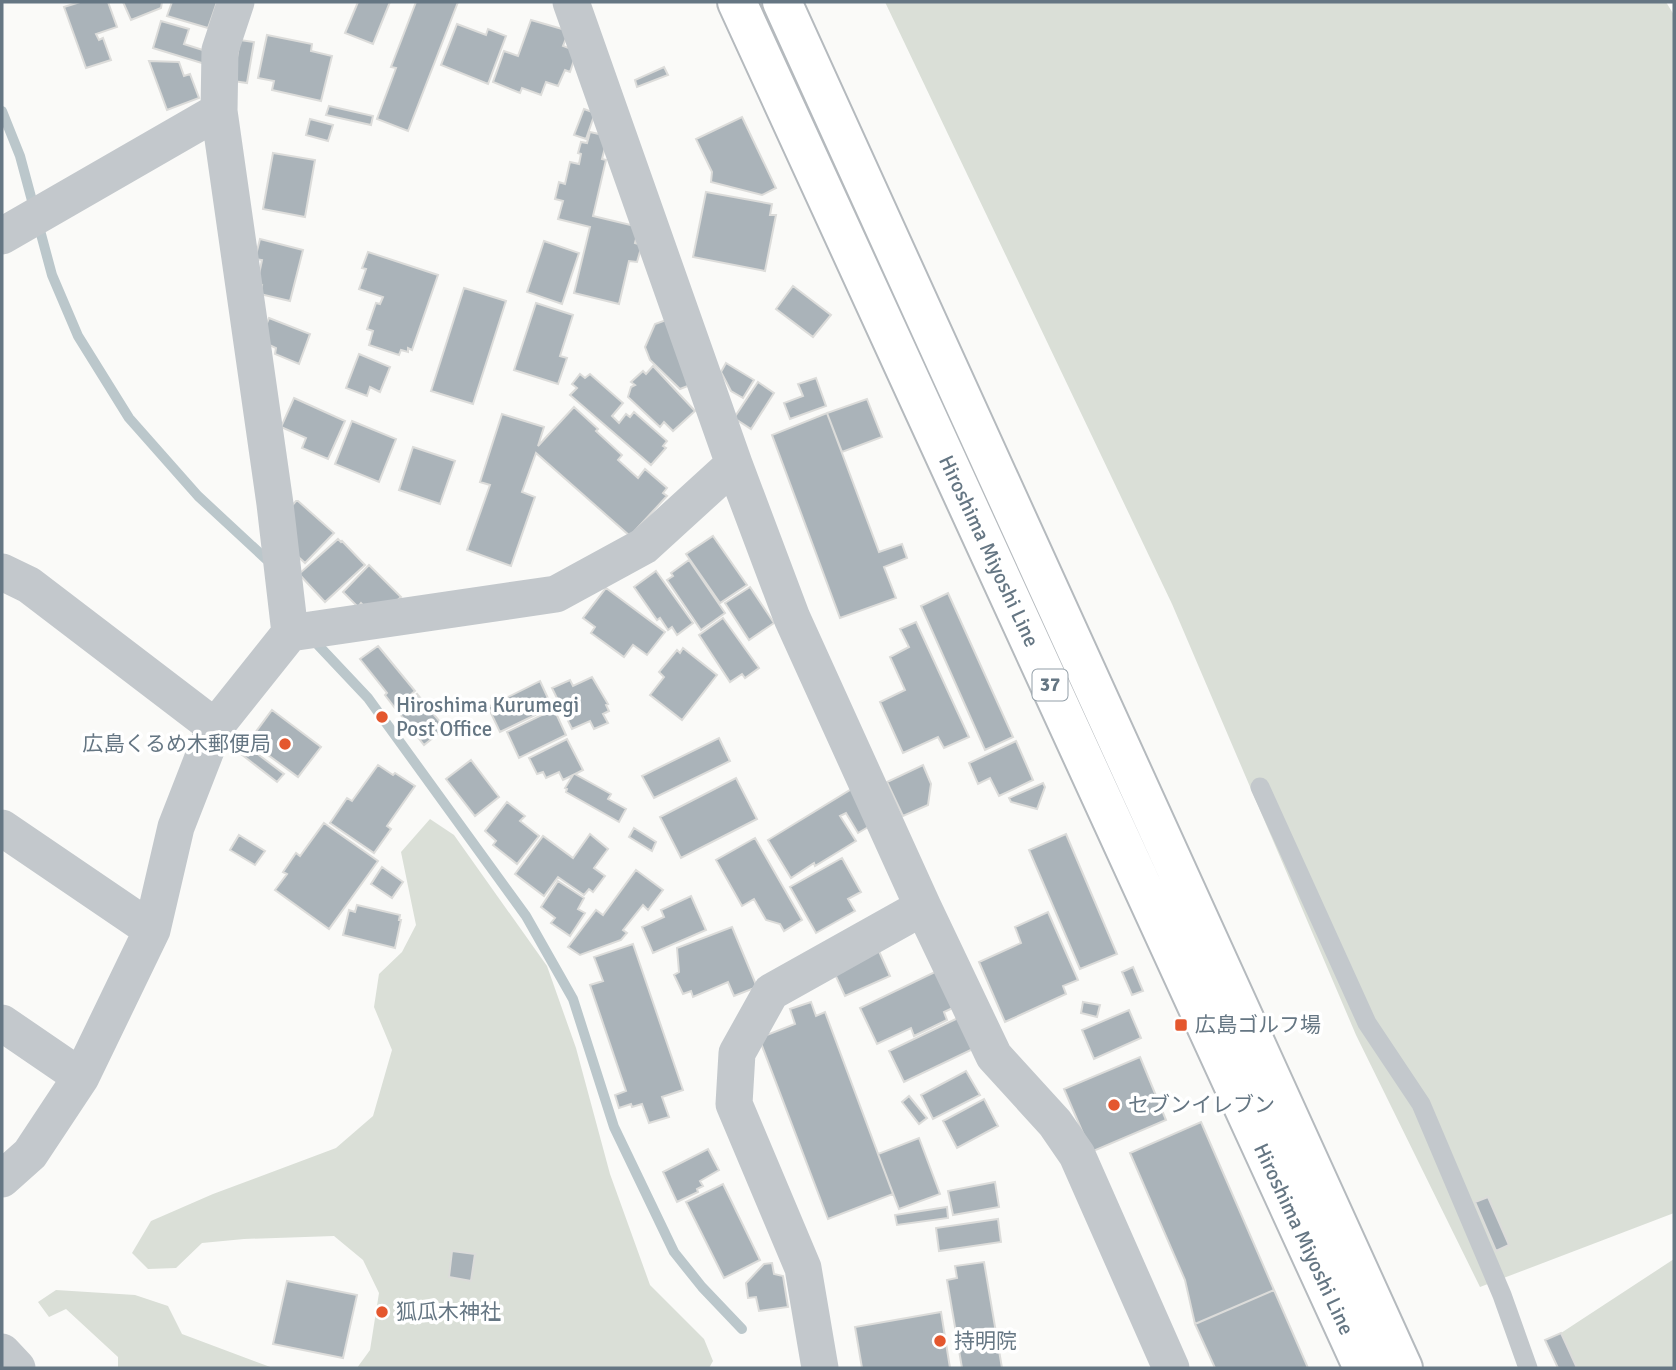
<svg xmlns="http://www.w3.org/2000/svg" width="1676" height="1370" viewBox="0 0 1676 1370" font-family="Signika,'Noto Sans JP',sans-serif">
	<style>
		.green { fill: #dadfd7 }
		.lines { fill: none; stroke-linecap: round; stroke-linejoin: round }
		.stream { stroke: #bbc7cb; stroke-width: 10 }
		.building { fill: #aab3b9; stroke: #dcdcda; stroke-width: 2 }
		.primary-casing { stroke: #b5babe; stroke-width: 42 }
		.service { stroke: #c3c8cc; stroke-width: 19 }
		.minor { stroke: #c3c8cc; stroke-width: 37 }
		.primary { stroke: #fff; stroke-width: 38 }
		.poi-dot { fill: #e4572e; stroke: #fff; stroke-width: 2.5 }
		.labels { text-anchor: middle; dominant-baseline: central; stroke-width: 7; stroke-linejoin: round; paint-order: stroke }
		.shield { fill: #fff; stroke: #939fa8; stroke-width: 2 }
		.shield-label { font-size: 19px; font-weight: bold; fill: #657683 }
		.street-label { font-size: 21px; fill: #657683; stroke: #fff }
		.poi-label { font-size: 21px; fill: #657683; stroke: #fff; text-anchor: start }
	</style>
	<rect width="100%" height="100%" fill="#fafaf8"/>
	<path class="green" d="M885 2H1666L1674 15V1213L1480 1287 1356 1035 1172 604Z
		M430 819 454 835 547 966 576 1048 610 1174 650 1285 704 1339 713 1361 709 1368H357L370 1350 379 1293 363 1260 334 1236 244 1239 202 1243 176 1268 148 1269 132 1253 151 1221 213 1194 336 1148 373 1116 392 1050 374 1007 379 974 402 952 416 925 401 852Z
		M1674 1259V1368H1577L1561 1333Z
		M56 1290 135 1295 168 1306 182 1334 273 1368H118V1357L66 1309 49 1317 38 1302Z"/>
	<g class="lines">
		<path class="stream" d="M2 111 20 156 52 275 78 336 129 418 198 496 266 559
			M318 645 368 698 526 916 573 999 614 1127 674 1252 702 1287 742 1329"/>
	</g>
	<path class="building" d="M80 2H108L117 27 96 34 99 40 103 38 111 60 86 68 64 7Z
		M123 2H162L161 8 131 20Z
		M172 2H217L208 28 167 16Z
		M358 2H390L373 44 345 33Z
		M416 2H458L408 131 377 119 396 68 391 67Z
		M531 20 569 31 563 46 577 51 570 72 565 70 558 86 546 82 541 95 522 88 520 93 493 82 504 51 518 56Z
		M161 21 189 29 184 44 209 52 205 64 153 48Z
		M457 24 486 35 488 29 506 36 488 84 441 65Z
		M267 35 312 44 311 51 332 56 321 101 272 90 274 81 258 78Z
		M240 40 254 42 247 83 233 81Z
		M149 61 179 62 184 76 190 74 199 98 167 110Z
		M664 67 668 75 637 87 635 80Z
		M329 106 373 116 371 125 326 115Z
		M584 109 595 113 586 139 574 135Z
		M742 117 776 188 762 195 711 182 712 172 696 139Z
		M310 119 333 125 328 141 306 135Z
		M590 132 608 136 602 159 606 160 593 216 639 227 635 243 642 245 637 262 629 261 619 304 574 293 590 227 558 219 563 201 555 199 559 182 565 184 570 162 579 164 581 154 578 153 581 142 587 143Z
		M273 153 315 160 305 217 263 209Z
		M706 192 772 204 770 215H776L765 271 693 257Z
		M260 239 303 250 290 301 260 294 262 285 257 284 262 260 255 259Z
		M544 241 579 253 562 304 527 292Z
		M368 252 438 275 412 350 408 348V352L401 350 399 355 369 345 373 331 367 329 376 303 380 304 383 297 359 289 366 269 362 268Z
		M793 286 831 315 813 337 776 309Z
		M464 288 506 301 473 404 431 391Z
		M536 303 573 315 560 356 567 358 558 384 514 370Z
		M269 318 310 334 299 364 275 354 276 348 265 343 263 333Z
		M669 319 693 384 680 389 650 360 645 347 655 324Z
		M359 354 390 367 380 392 370 387 367 396 346 388Z
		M726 363 754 380 743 398 731 391 721 372Z
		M653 366 695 411 673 431 664 422 660 427 628 397 631 387 635 385 631 382 643 371 646 374Z
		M580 374 585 378 590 374 623 403 612 416 619 423 626 414 630 417 634 412 667 441 663 446 666 448 651 465 570 395 577 388 572 384Z
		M816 378 826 406 790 419 784 403 803 396 798 384Z
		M758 382 774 393 751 429 734 418Z
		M294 398 345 421 328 459 302 448 306 438 281 427Z
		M867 399 882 437 842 452 827 413Z
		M574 407 598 429 596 431 622 455 618 460 638 478 645 469 667 488 663 493 667 496 630 536 536 453 522 492 535 497 511 566 467 550 490 485 480 482 502 414 544 427 538 446Z
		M827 413 879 552 902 544 907 558 884 567 896 598 840 618 772 435Z
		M352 421 396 439 379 482 335 464Z
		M413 447 455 461 440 504 399 490Z
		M296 501H298L334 533 305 563 293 552 283 516Z
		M713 536 747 585 720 603 686 554Z
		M338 539 341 542 342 541 365 565 325 602 299 574Z
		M689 560 725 613 701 630 667 580 673 576 671 573Z
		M369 565 401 597 391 606 369 612 361 603 358 607 343 592Z
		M656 571 693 623 677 635 672 627 668 630 660 618 657 620 634 587Z
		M750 587 774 623 749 640 725 603Z
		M606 588 665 632 647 655 633 645 624 657 591 633 595 627 583 618Z
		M948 593 1013 737 985 750 921 606Z
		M723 618 759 668 745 678 742 674 730 682 699 635Z
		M916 622 969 737 944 748 938 737 903 753 880 702 905 690 890 657 909 647 900 629Z
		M378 646 415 691 395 708 385 695 387 693 360 659Z
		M683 648 717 675 682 720 650 695 664 677 659 672 677 650 680 653Z
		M592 677 608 704 606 705 609 711 603 714 608 723 594 729 590 721 572 729 552 688 570 680 573 686Z
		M540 681 552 707 500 732 488 707Z
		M417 694 445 728 424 745 397 710Z
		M554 709 566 735 519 758 507 732Z
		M272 710 321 747 298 777 249 741Z
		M719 738 730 761 654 798 642 776Z
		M567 739 583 770 575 774 611 794 608 799 626 809 619 822 566 792 567 789 565 788 573 775 563 780 559 772 546 778 543 772 537 774 529 758Z
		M1016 741 1033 780 999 796 990 778 978 784 969 763Z
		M247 746 284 774 277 782 241 754Z
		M471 760 499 797 475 816 446 779Z
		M378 765 393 775 395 773 415 786 387 826 391 829 374 853 330 823 347 798 352 801Z
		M923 765 931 784 928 805 903 816 887 782Z
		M736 778 757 819 681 858 660 817Z
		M1043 783 1045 787 1037 809 1011 802 1009 798Z
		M855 787 875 823 858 833 846 813 840 816 856 841 815 866 814 863 791 878 768 840Z
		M507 802 525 816 520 821 539 836 517 864 493 845 496 841 485 831Z
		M324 823 378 861 329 929 275 890 287 874 283 872 296 853 300 856Z
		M634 828 656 842 652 851 629 837Z
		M590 834 608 849 594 868 605 876 593 892 589 889 584 895 558 877 544 896 515 874 543 836 573 858Z
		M1066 834 1117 954 1080 969 1029 850Z
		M239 835 265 851 255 865 230 850Z
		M755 838 802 920 784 931 780 924 766 920 754 899 742 906 716 860Z
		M842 858 861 892 848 899 855 911 816 933 790 887Z
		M382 867 403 882 392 898 371 884Z
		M636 870 663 890 648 910 643 905 623 930 627 933 621 940 580 955 568 947 596 910 603 915Z
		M558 881 584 898 578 909 585 913 570 936 551 923 555 918 541 907Z
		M691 896 706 930 653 953 642 927 664 917 661 910Z
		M357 905 400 915 399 920H401L395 948 343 935 349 910 355 912Z
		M1048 912 1078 980 1063 986 1066 994 1005 1022 979 962 1021 943 1015 927Z
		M732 927 757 987 734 996 728 982 693 997 691 991 683 994 674 975 679 972 677 948Z
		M633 944 683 1090 662 1097 669 1117 649 1123 642 1104 632 1107 631 1104 619 1108 615 1095 626 1091 590 985 603 981 594 957Z
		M878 949 890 976 845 996 833 970Z
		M1133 967 1143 991 1132 995 1122 972Z
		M939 970 957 1006 944 1012 947 1020 914 1036 911 1028 877 1044 860 1008Z
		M811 1002 816 1016 825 1012 893 1194 828 1219 759 1038 795 1024 790 1009Z
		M1083 1002 1100 1005 1097 1017 1081 1013Z
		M1129 1010 1141 1038 1094 1059 1082 1030Z
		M960 1017 975 1048 904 1082 889 1051Z
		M1140 1057 1166 1120 1091 1152 1064 1089Z
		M966 1071 980 1095 933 1119 921 1095Z
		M909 1096 927 1118 919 1124 902 1102Z
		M984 1099 998 1126 957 1148 943 1121Z
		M1201 1122 1274 1290 1195 1324 1185 1280 1130 1153Z
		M919 1138 940 1194 899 1209 878 1154Z
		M708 1149 719 1170 700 1181 703 1186 697 1189 698 1192 677 1202 663 1172Z
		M995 1182 999 1207 953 1215 948 1191Z
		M723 1184 760 1260 724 1278 686 1202Z
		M1488 1197 1509 1245 1496 1251 1475 1202Z
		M947 1207 948 1218 897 1225 895 1215Z
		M998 1219 1001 1242 939 1251 936 1228Z
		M452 1251 475 1254 471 1281 449 1277Z
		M984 1262 1002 1368H962L947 1280 957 1278 955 1266Z
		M772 1263 774 1274 783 1276 788 1307 759 1311 756 1297 748 1298 746 1283 764 1264Z
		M287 1281 357 1295 343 1358 273 1344Z
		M1274 1290 1308 1368H1215L1195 1324Z
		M941 1312 950 1368H862L855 1327Z
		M1561 1333 1577 1368H1558L1545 1340Z"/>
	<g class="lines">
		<g class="primary-casing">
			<path id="primary" d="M737 2 1363 1368
				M782 2 1403 1368"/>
		</g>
		<path class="service" d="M1260 787 1367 1023 1421 1104 1502 1295 1528 1368"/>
		<path class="minor" d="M236 2 220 50 219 111 275 504 290 633
			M571 2 734 464 792 618 923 907 994 1056 1055 1123 1077 1155 1171 1368
			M2 236 219 111
			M2 572 29 585 215 727
			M2 828 152 930
			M2 1023 81 1077
			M2 1179 30 1154 81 1077 152 930 176 827 215 727 290 633 556 594 644 546 734 464
			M2 1352 17 1368
			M820 1368 803 1268 734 1104 737 1053 771 992 923 907"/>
		<use href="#primary" class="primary"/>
	</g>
	<g class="poi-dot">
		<circle cx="382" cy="717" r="7"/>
		<circle cx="285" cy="744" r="7"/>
		<rect x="1174" y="1018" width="14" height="14" rx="3.5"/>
		<circle cx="1114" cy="1105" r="7"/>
		<circle cx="382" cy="1312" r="7"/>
		<circle cx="940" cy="1341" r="7"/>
	</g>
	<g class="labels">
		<rect class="shield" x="1032.5" y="669.5" width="35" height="31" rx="5"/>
		<g class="shield-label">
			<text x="1050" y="685">37</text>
		</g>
		<g class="street-label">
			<text transform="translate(989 551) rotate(65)">Hiroshima Miyoshi Line</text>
			<text transform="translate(1304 1239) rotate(65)">Hiroshima Miyoshi Line</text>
		</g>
		<g class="poi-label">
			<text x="396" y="705">Hiroshima Kurumegi<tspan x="396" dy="24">Post Office</tspan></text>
			<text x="271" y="744" text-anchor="end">広島くるめ木郵便局</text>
			<text x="1195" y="1025">広島ゴルフ場</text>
			<text x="1128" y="1105">セブンイレブン</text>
			<text x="396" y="1312">狐瓜木神社</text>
			<text x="954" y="1341">持明院</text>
		</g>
	</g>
	<rect width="1676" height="1370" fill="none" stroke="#657683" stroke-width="7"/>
</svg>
